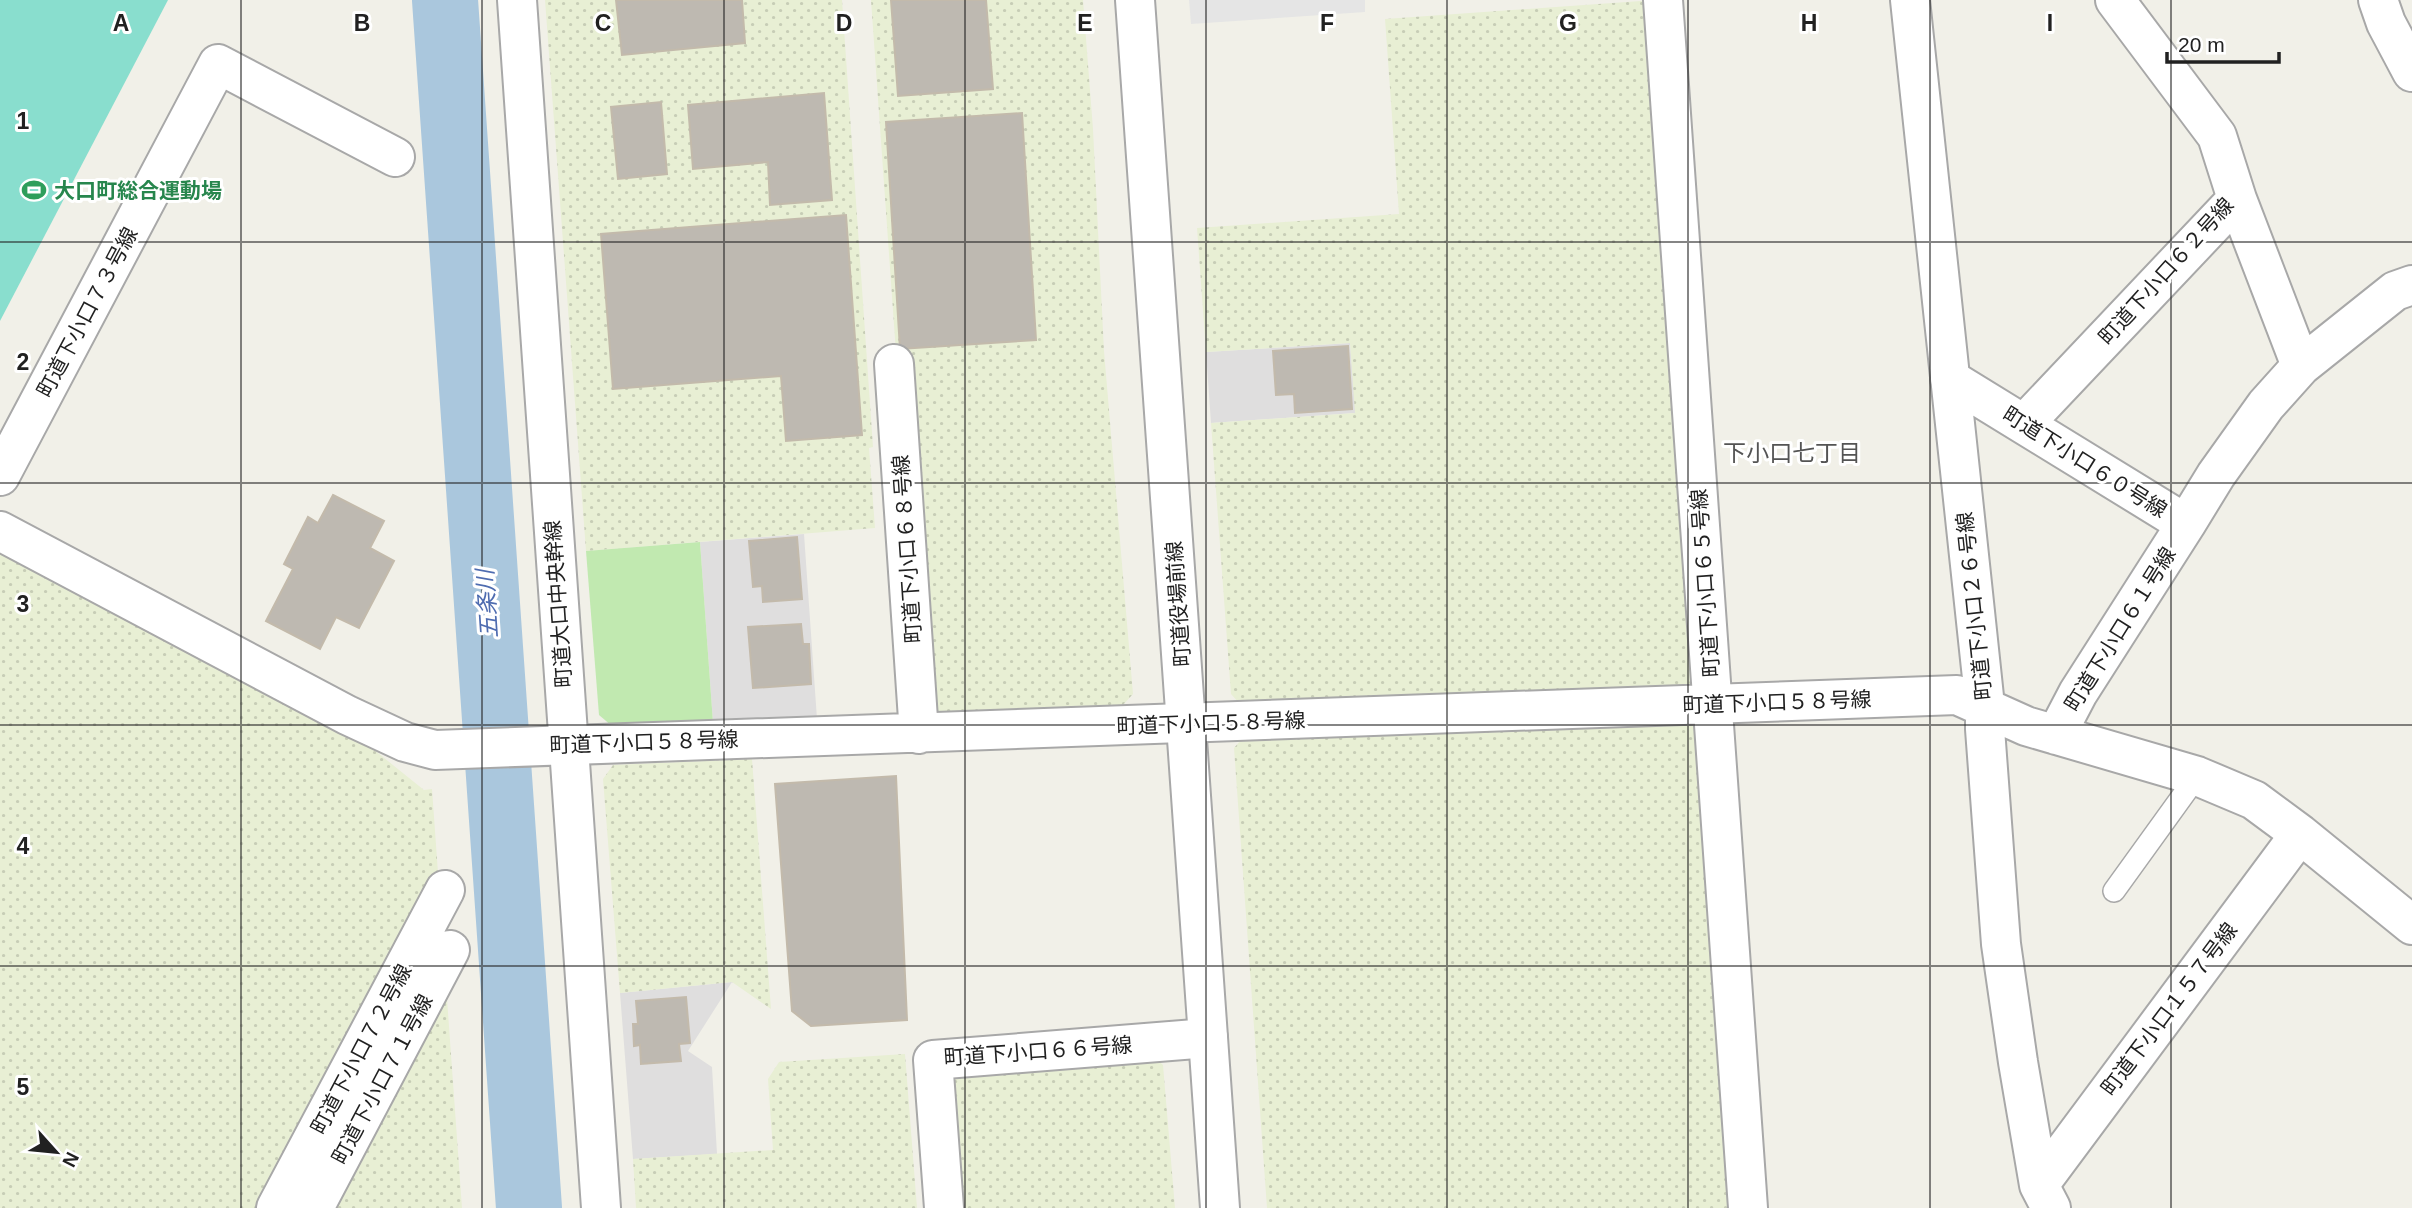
<svg xmlns="http://www.w3.org/2000/svg" width="2412" height="1208" viewBox="0 0 2412 1208" font-family="Helvetica,'Noto Sans JP',sans-serif">
	<style>
		.residential { fill: #dfdede }
		.farmland { fill: url(#farmland-dots) }
		.grass { fill: #c1e9b0 }
		.pitch { fill: #89dece }
		.parking { fill: #e5e5e5 }
		.lines { fill: none; stroke-linecap: round; stroke-linejoin: round }
		.river { stroke: #aac7dd; stroke-width: 66 }
		.building { fill: #beb9b1; stroke: #c3baab; stroke-width: 2 }
		.service-casing { stroke: #a8a8a8; stroke-width: 24 }
		.minor-casing { stroke: #a8a8a8; stroke-width: 42 }
		.tertiary-casing { stroke: #a8a8a8; stroke-width: 42 }
		.service { stroke: #fff; stroke-width: 21 }
		.minor { stroke: #fff; stroke-width: 38 }
		.tertiary { stroke: #fff; stroke-width: 38 }
		.grid { fill: none; stroke: #212121; stroke-width: 2; stroke-opacity: 0.55 }
		.labels { text-anchor: middle; dominant-baseline: central; stroke-width: 6; stroke-linejoin: round; paint-order: stroke }
		.leisure-label { font-size: 21px; font-weight: bold; fill: #27864d; stroke: #fff; text-anchor: start }
		.street-label { font-size: 21px; fill: #212121; stroke: #fff }
		.neighbourhood-label { font-size: 23px; fill: #545454; stroke: #fff }
		.water-label { font-size: 23px; font-style: italic; fill: #4e6cb0; stroke: #fff }
		.grid-label { font-size: 23px; text-anchor: middle; font-weight: bold; fill: #212121; stroke: #fff; stroke-width: 6; stroke-linejoin: round; paint-order: stroke }
	</style>
	<defs>
		<pattern id="farmland-dots" width="8" height="8" patternUnits="userSpaceOnUse" patternTransform="scale(1.75)"><rect width="8" height="8" fill="#e8efd4"/><path d="M2 2h.1M6 6h.1" fill="none" stroke="#c7cdb6" stroke-width="1.8" stroke-linecap="round"/></pattern>
	</defs>
	<rect width="100%" height="100%" fill="#f1f0e8"/>
	<path class="residential" d="M1350 343 1356 413 1211 423 1206 352Z
		M804 534 817 719 713 723 700 542Z
		M732 982 688 1051 712 1067 717 1154 633 1159 620 993Z"/>
	<path class="farmland" d="M545 0H842L873 447 869 448 875 528 586 551Z
		M871 0H1083L1093 129 1104 351 1133 694 1122 706 926 716 897 367Z
		M1655 0 1706 685 1239 703 1231 694 1211 423 1355 413 1350 343 1206 352 1197 228 1399 214 1385 19Z
		M0 547 340 729 373 749 424 790 432 789 462 1208H0Z
		M1701 724 1739 1208H1267L1234 748 1241 740Z
		M752 759 771 1009 732 982 620 993 603 779 613 765Z
		M905 1054 917 1208H636L633 1159 773 1150 768 1079 779 1062Z
		M1151 1054 1163 1065 1175 1208H962L952 1078Z"/>
	<path class="grass" d="M700 542 713 723 612 726 599 715 586 551Z"/>
	<path class="pitch" d="M0 0H168L0 321Z"/>
	<path class="parking" d="M1189 0H1365V12L1191 24Z"/>
	<g class="lines">
		<path class="river" d="M445 0 529 1208"/>
	</g>
	<path class="building" d="M616 0H742L745 43 622 55Z
		M891 0H986L993 89 898 96Z
		M824 93 832 200 770 205 768 162 693 169 688 105Z
		M661 102 667 174 618 179 611 107Z
		M1022 113 1036 340 900 349 886 122Z
		M846 215 862 435 786 441 781 376 613 389 601 234Z
		M1348 346 1352 409 1295 413 1294 394 1276 395 1273 351Z
		M333 495 384 521 370 548 394 561 359 628 336 617 320 649 266 621 293 569 284 564 308 517 318 523Z
		M797 537 802 599 763 602 762 586 753 587 749 541Z
		M801 624 803 644H809L811 684 753 688 748 627Z
		M896 776 907 1020 811 1026 792 1011 775 784Z
		M686 997 690 1043 679 1044 681 1061 641 1064 640 1045 634 1046 633 1024H638L636 1001Z"/>
	<g class="lines">
		<g class="service-casing">
			<path id="service" d="M2114 891 2197 776"/>
		</g>
		<g class="minor-casing">
			<path id="minor" d="M1663 0 1748 1208
				M1910 0 1985 706V729L2001 944 2018 1062 2039 1185 2051 1208
				M2378 0 2386 23 2412 72
				M2237 199 2301 366
				M894 364 919 734
				M1950 379 2186 524 2216 475 2266 405 2301 366 2395 291 2412 285
				M2024 424 2237 199 2217 136 2115 0
				M0 476 218 64 395 157
				M0 531 347 715 405 742 435 750 1957 695 2026 726 2197 776 2254 800 2300 834 2412 925
				M2056 735 2078 693 2186 524
				M2039 1185 2300 834
				M276 1208 445 890
				M314 1208 450 950
				M944 1208 933 1060 1208 1038"/>
		</g>
		<g class="tertiary-casing">
			<path id="tertiary" d="M517 0 601 1208
				M1135 0 1220 1208"/>
		</g>
		<use href="#service" class="service"/>
		<use href="#minor" class="minor"/>
		<use href="#tertiary" class="tertiary"/>
	</g>
	<path class="grid" d="M241 0V1208M482 0V1208M724 0V1208M965 0V1208M1206 0V1208M1447 0V1208M1688 0V1208M1930 0V1208M2171 0V1208M0 242H2412M0 483H2412M0 725H2412M0 966H2412"/>
	<defs>
		<g id="stadium-bare" transform="scale(1.89)"><path d="M0-5a6.5 5 0 1 0 0 10a6.5 5 0 1 0 0-10ZM-3.5-1.8h7v3.6h-7Z" fill="#2e9e5b" stroke="#fff" stroke-width="2.5" paint-order="stroke"/></g>
	</defs>
	<g fill-rule="evenodd">
		<use href="#stadium-bare" x="34" y="190"/>
	</g>
	<g class="labels">
		<g class="leisure-label">
			<text x="54" y="190">大口町総合運動場</text>
		</g>
		<g class="street-label">
			<text transform="translate(2166 271) rotate(-48)">町道下小口６２号線</text>
			<text transform="translate(87 312) rotate(-62)">町道下小口７３号線</text>
			<text transform="translate(2085 462) rotate(32)">町道下小口６０号線</text>
			<text transform="translate(907 549) rotate(-94)">町道下小口６８号線</text>
			<text transform="translate(1705 583) rotate(-94)">町道下小口６５号線</text>
			<text transform="translate(558 604) rotate(-94)">町道大口中央幹線</text>
			<text transform="translate(1178 604) rotate(-94)">町道役場前線</text>
			<text transform="translate(1974 606) rotate(-96)">町道下小口２６号線</text>
			<text transform="translate(2120 629) rotate(-58)">町道下小口６１号線</text>
			<text transform="translate(1777 702) rotate(-2)">町道下小口５８号線</text>
			<text transform="translate(1211 723) rotate(-2)">町道下小口５８号線</text>
			<text transform="translate(644 742) rotate(-2)">町道下小口５８号線</text>
			<text transform="translate(2169 1009) rotate(-53)">町道下小口１５７号線</text>
			<text transform="translate(361 1049) rotate(-62)">町道下小口７２号線</text>
			<text transform="translate(1038 1051) rotate(-4)">町道下小口６６号線</text>
			<text transform="translate(382 1079) rotate(-62)">町道下小口７１号線</text>
		</g>
		<g class="neighbourhood-label">
			<text x="1792" y="453">下小口七丁目</text>
		</g>
		<g class="water-label">
			<text transform="translate(487 604) rotate(-94)">五条川</text>
		</g>
	</g>
	<g class="grid-label">
		<text x="121" y="31">A</text>
		<text x="362" y="31">B</text>
		<text x="603" y="31">C</text>
		<text x="844" y="31">D</text>
		<text x="1085" y="31">E</text>
		<text x="1327" y="31">F</text>
		<text x="1568" y="31">G</text>
		<text x="1809" y="31">H</text>
		<text x="2050" y="31">I</text>
		<text x="23" y="129">1</text>
		<text x="23" y="370">2</text>
		<text x="23" y="612">3</text>
		<text x="23" y="854">4</text>
		<text x="23" y="1095">5</text>
	</g>
	<g transform="translate(56 1152) rotate(117)" stroke="#ffffff" stroke-width="5" paint-order="stroke">
	<path d="M0-5L12 26L0 18L-12 26Z" fill="#212121"/>
	<text y="-10" font-size="19" font-weight="bold" text-anchor="middle" fill="#212121">N</text>
	</g>
	<path d="M2167 52v10h112v-10" fill="none" stroke="#212121" stroke-width="3.5"/>
	<text x="2178" y="52" font-size="21" fill="#212121" stroke="#ffffff" stroke-width="5" paint-order="stroke">20 m</text>
</svg>
